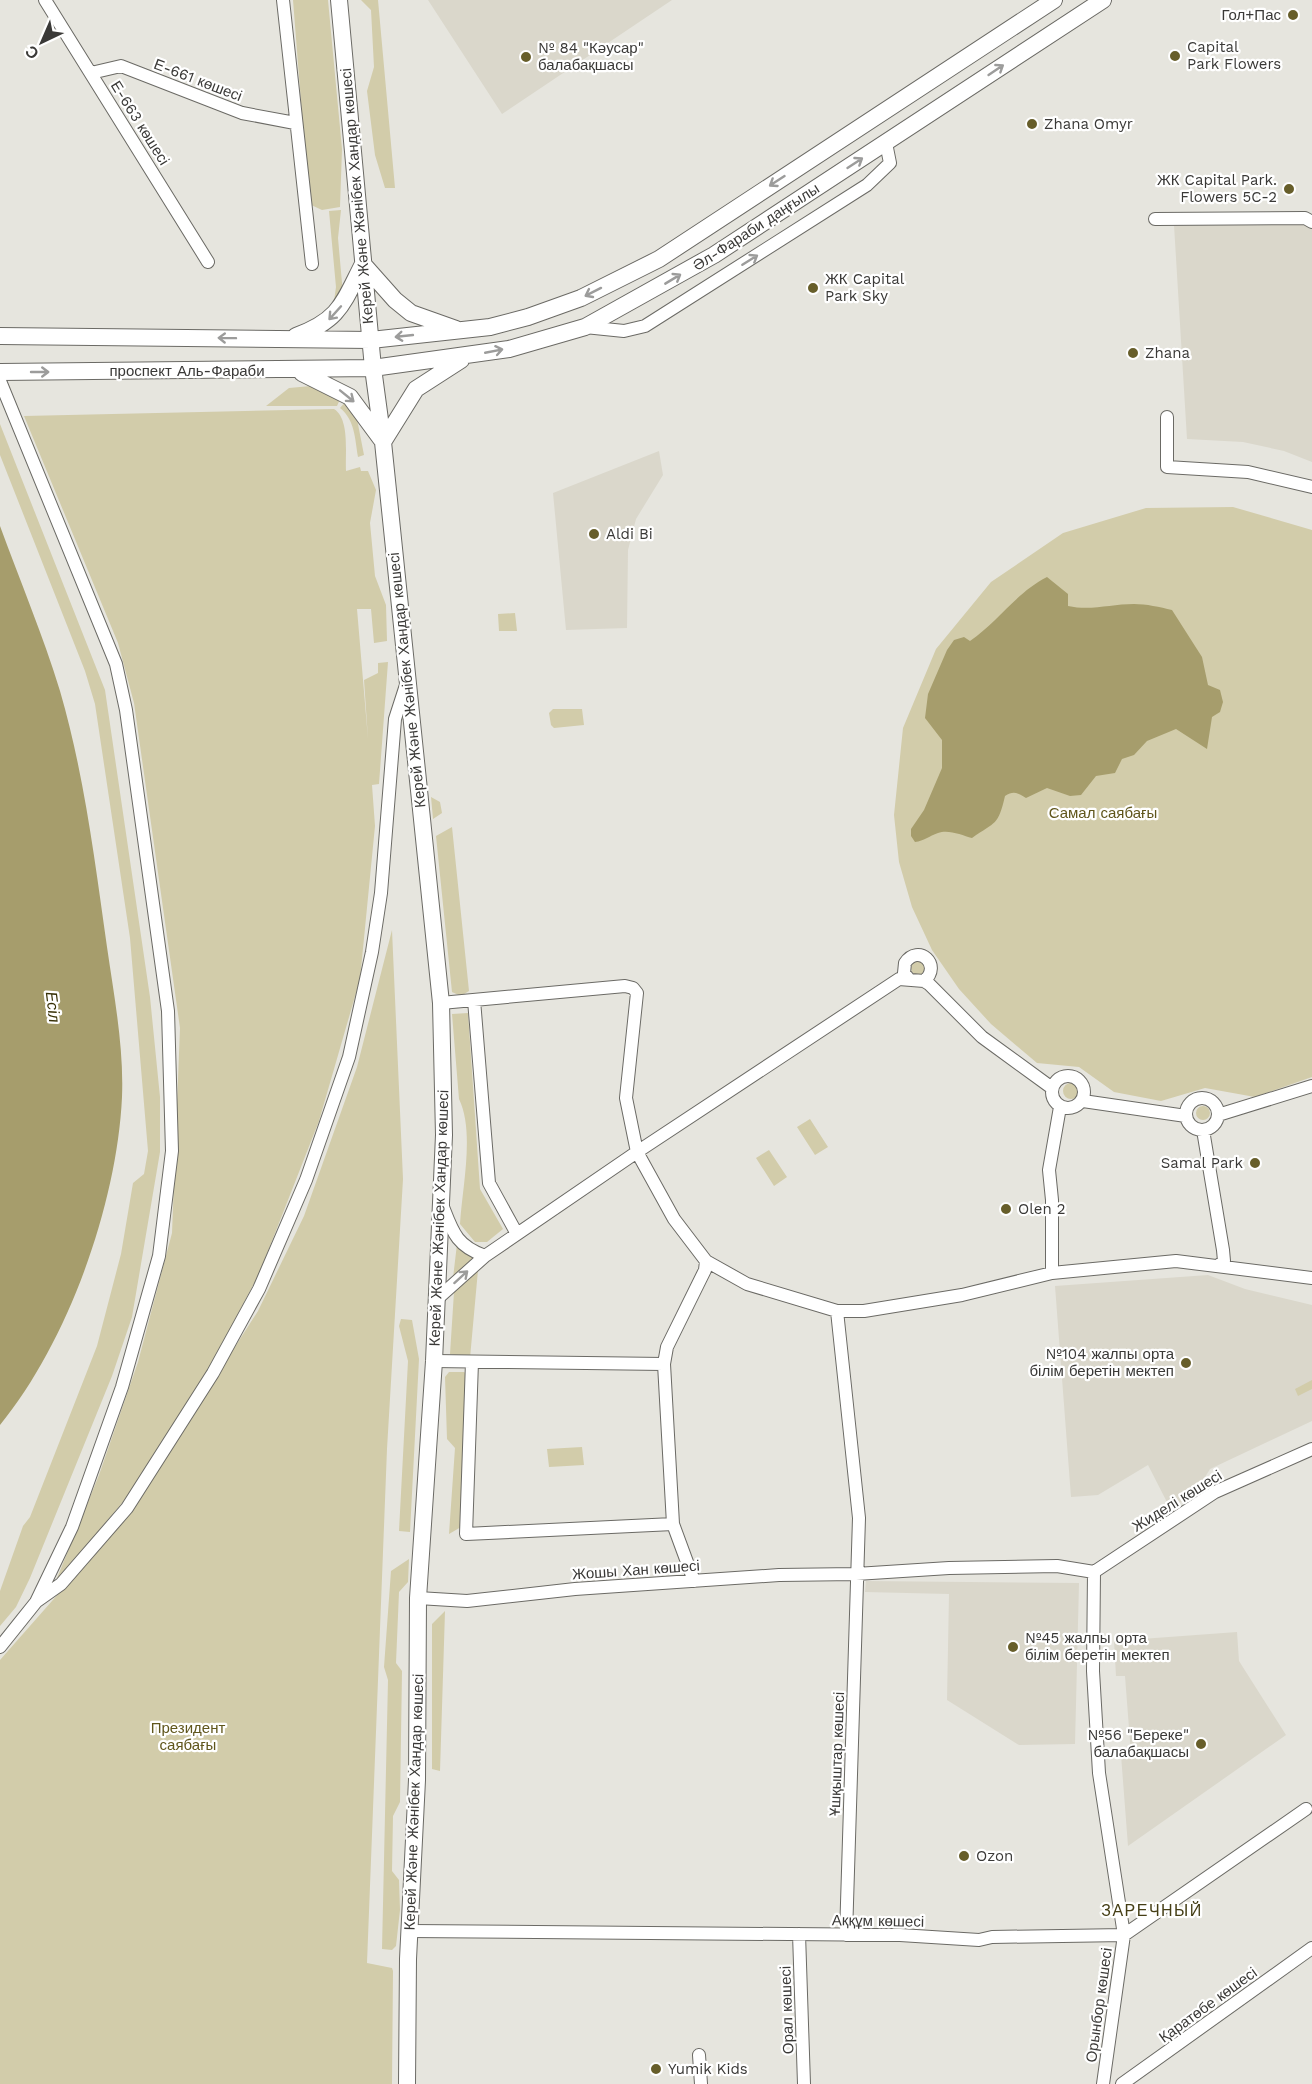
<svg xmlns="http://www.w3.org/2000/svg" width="1312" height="2084" viewBox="0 0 1312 2084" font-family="'Work Sans',sans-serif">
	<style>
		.built { fill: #dad7cb }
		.green { fill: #d2ccaa }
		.water { fill: #a69d6c }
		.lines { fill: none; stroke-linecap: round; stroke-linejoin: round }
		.street-casing { stroke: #6b6a65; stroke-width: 14 }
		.secondary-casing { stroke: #6b6a65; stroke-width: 18 }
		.street { stroke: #fff; stroke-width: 12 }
		.secondary { stroke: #fff; stroke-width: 16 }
		.oneway { stroke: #9c9c9b }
		.poi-dot { fill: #675e2a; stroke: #fff; stroke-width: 2 }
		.labels { text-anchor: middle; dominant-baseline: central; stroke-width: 4.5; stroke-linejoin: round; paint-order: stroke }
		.poi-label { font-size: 15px; fill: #3a3937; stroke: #fff; text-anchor: start }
		.street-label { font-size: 15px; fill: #3a3937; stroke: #fff }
		.park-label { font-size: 15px; fill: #60561c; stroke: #fff }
		.water-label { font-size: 16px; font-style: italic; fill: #373006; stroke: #fff }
		.neighbourhood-label { font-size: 16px; letter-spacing: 1.5px; fill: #453e15; stroke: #fff }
	</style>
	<rect width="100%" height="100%" fill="#e6e5de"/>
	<path class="built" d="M428 0H672L502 114Z
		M1240 218 1291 219 1312 228V462L1284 451 1243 442 1187 439 1174 225Z
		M659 451 663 475 636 519 628 550 627 628 566 630 553 493Z
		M1208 1275 1245 1289 1312 1305V1421L1210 1469 1194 1495 1170 1508 1148 1465 1098 1495 1071 1497 1055 1286Z
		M866 1581 1079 1583 1075 1744 1019 1745 947 1700 949 1594 865 1592Z
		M1237 1632 1239 1661 1286 1735 1128 1846 1121 1755 1131 1754 1125 1676H1116L1114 1641Z"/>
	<path class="green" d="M293 0H328L342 149 340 207 322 210 309 204Z
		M361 0H378L395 188H385L375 155 367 91 374 67 371 10Z
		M341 210 338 238 343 294 334 301 336 287 329 211Z
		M311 386 341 397 337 406H266L289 388Z
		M346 401 357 419 364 455 358 457C355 439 355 420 340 408Z
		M334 409C350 419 345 453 346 471L360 467 361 471H368L376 490 370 523 375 576 386 605 387 641 374 643 371 609H357L368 739 364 680 378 673V663L388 662 379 784 372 785 375 826 360 979 319 1121 259 1274 197 1391 127 1497 55 1583 99 1475 138 1362 172 1233 180 1028 134 703 118 643 24 416Z
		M0 424 105 690 150 997 160 1097V1152L132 1317 112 1376 30 1578 16 1607 0 1626V1591L23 1526 30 1517 97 1346 121 1254 133 1183 144 1174 148 1151 130 938 95 704 85 671 0 455Z
		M1233 507 1312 530V1077L1255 1097 1205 1088 1161 1101 1114 1092 1079 1067 1037 1063 991 1024 959 989 932 950 912 907 899 862 894 815 903 728 936 649 991 582 1063 533 1146 508Z
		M515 613 517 631H499L498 614Z
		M553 709H582L584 725 554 728 551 725 549 713Z
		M431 797 440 802 442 813 433 819Z
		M452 827 469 991 461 996 452 992 436 836Z
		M392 930 403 1179 387 1449 367 1963 392 1968 393 1971 392 2084H0V1660L126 1517 258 1311 304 1216 357 1067Z
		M911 968a7 7 0 1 1 14 0a7 7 0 1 1-14 0Z
		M468 1013 480 1189 503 1229 487 1242H475L460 1224C462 1188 475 1132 459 1099L452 1014Z
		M1063 1091a8 8 0 1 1 16 0a8 8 0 1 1-16 0Z
		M1196 1113a7 7 0 1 1 14 0a7 7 0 1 1-14 0Z
		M810 1119 828 1147 815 1155 797 1127Z
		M769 1150 787 1177 774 1186 756 1158Z
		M457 1244 477 1257 453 1278Z
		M478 1270 470 1358 450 1354 454 1292Z
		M401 1319 412 1320 419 1359 410 1532 399 1531 408 1361 399 1326Z
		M449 1372H464L468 1375 461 1527 449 1534 455 1448 447 1439 445 1377Z
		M1312 1380V1389L1298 1396 1295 1389Z
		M582 1447 584 1465 549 1467 547 1449Z
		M409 1559 408 1582 399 1592 396 1663 402 1671 400 1802 393 1816 392 1871 399 1880 400 1910 396 1946 392 1950 382 1949 388 1680 384 1667 391 1571Z
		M445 1611 440 1771 432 1769V1624Z"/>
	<path class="water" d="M0 526C20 581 43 635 60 691 84 773 95 862 107 947 114 996 124 1047 122 1097 117 1204 68 1342 0 1425Z
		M1047 577 1068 594V606C1091 611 1111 604 1134 604 1146 604 1160 607 1172 610L1202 657 1208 685 1220 690 1223 702 1220 712 1212 717 1207 749 1176 729 1147 741 1134 755 1122 759 1115 773 1096 776 1081 795 1070 796 1047 788 1026 798C1017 792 1013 791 1005 796 998 826 996 821 972 838 962 835 948 829 938 833 929 836 924 841 915 842L911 836V829L924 810 942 768V740L925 718 928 694 947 650 954 640 964 637 970 641C998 622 1017 592 1047 577Z"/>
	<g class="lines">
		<g class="street-casing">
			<path id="street" d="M45 0 208 262
				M283 0 312 264
				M91 73 121 66 242 113 295 123
				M1155 219 1305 218 1312 222
				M585 327 624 331 645 326 867 185 890 163 886 143
				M0 381 116 664 126 710 168 1011 172 1151 159 1256 122 1387 72 1527 36 1602 0 1647
				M1167 417V467L1248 472 1312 487
				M909 979 904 973 905 963C918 943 943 965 924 981
				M474 1000 489 1183 517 1234
				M441 1003 625 986 633 988 637 993 626 1098 637 1152 899 979 924 981 929 984 982 1037 1052 1088
				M1052 1092a16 16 0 1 1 32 0a16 16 0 1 1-32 0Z
				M1186 1114a16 16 0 1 1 32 0a16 16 0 1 1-32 0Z
				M1083 1101 1186 1116
				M1218 1115 1312 1086
				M1203 1130 1223 1250 1224 1261 1220 1264
				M443 1207C453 1233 457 1246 485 1256
				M1052 1273V1200L1049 1170 1060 1107
				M437 1299 485 1256 637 1152 674 1219 706 1261 747 1284 837 1311H864L962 1295 1052 1273 1176 1261 1312 1278
				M837 1311 859 1518 846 1935
				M434 1361 664 1364 673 1524 466 1534 472 1362
				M664 1364 667 1347 705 1270 706 1261
				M673 1524 694 1581
				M1094 1572 1093 1671 1099 1773 1124 1935 1103 2084
				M1094 1572 1215 1492 1312 1449
				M418 1598 467 1601 575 1589 779 1575 856 1574 949 1568 1057 1566 1094 1572
				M37 1601 61 1584 127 1508 213 1373 259 1289 306 1180 349 1057 372 952 381 893 395 719 406 685
				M410 1931 900 1935 979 1940 992 1937 1124 1935 1306 1809
				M799 1934 804 2084
				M699 2055 701 2084
				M1122 2084 1312 1948"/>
		</g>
		<g class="secondary-casing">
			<path id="secondary" d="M339 0 373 368 383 442 441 1003 444 1135 434 1361 418 1598 417 1780 408 1959 407 2084
				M0 336 371 340 490 327 528 317 581 298 659 259 1054 0
				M296 336C340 320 343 303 363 264L395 300 411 313 456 329
				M0 372 373 368 509 349 585 327 714 255 1103 0
				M302 373 350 397 381 439
				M383 442 416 389 461 360"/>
		</g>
		<use href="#street" class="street"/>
		<use href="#secondary" class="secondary"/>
	</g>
	<defs><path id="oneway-shaft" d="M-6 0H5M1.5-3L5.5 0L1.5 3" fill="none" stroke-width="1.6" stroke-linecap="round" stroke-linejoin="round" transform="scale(1.5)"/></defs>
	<g class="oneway">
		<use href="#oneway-shaft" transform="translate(996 70) rotate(-34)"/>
		<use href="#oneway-shaft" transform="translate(855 163) rotate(-33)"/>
		<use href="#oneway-shaft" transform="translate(777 181) rotate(147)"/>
		<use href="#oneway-shaft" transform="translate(750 260) rotate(-32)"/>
		<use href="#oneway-shaft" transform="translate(673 279) rotate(-31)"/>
		<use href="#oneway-shaft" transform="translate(593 292) rotate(153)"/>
		<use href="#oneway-shaft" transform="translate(335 313) rotate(132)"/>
		<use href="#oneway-shaft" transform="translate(404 336) rotate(174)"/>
		<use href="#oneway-shaft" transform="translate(227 338) rotate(-179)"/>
		<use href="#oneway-shaft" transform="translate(494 351) rotate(-11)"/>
		<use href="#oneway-shaft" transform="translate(40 372)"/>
		<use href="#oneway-shaft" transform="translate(347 396) rotate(39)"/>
		<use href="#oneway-shaft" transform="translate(461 1277) rotate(-42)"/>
	</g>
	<g class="poi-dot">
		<circle cx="1293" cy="15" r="6"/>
		<circle cx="1175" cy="56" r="6"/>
		<circle cx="526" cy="57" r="6"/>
		<circle cx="1032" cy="124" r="6"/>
		<circle cx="1289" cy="189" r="6"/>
		<circle cx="813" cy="288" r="6"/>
		<circle cx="1133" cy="353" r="6"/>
		<circle cx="594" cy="534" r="6"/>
		<circle cx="1255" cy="1163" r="6"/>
		<circle cx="1006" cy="1209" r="6"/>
		<circle cx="1186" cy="1363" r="6"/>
		<circle cx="1013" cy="1647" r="6"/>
		<circle cx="1201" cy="1744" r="6"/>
		<circle cx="964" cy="1856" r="6"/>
		<circle cx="656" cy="2069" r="6"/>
	</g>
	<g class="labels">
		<g class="poi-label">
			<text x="1281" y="15" text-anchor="end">Гол+Пас</text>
			<text x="1187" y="47">Capital<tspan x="1187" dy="17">Park Flowers</tspan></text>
			<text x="538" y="48">№ 84 "Кәусар"<tspan x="538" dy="17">балабақшасы</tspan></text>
			<text x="1044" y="124">Zhana Omyr</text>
			<text x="1277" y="180" text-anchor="end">ЖК Capital Park.<tspan x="1277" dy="17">Flowers 5C-2</tspan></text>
			<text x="825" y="279">ЖК Capital<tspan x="825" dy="17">Park Sky</tspan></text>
			<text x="1145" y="353">Zhana</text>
			<text x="606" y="534">Aldi Bi</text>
			<text x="1243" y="1163" text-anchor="end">Samal Park</text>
			<text x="1018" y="1209">Olen 2</text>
			<text x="1174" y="1354" text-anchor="end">№104 жалпы орта<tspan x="1174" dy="17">білім беретін мектеп</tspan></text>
			<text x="1025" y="1638">№45 жалпы орта<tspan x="1025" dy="17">білім беретін мектеп</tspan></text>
			<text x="1189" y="1735" text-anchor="end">№56 "Береке"<tspan x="1189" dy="17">балабақшасы</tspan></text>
			<text x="976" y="1856">Ozon</text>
			<text x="668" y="2069">Yumik Kids</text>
		</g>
		<g class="street-label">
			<text transform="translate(198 80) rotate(21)">Е-661 көшесі</text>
			<text transform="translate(140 123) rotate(58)">Е-663 көшесі</text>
			<text transform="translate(357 196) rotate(-95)">Керей Және Жәнібек Хандар көшесі</text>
			<text transform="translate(756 227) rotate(-33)">Әл-Фараби даңғылы</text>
			<text x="187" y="371">проспект Аль-Фараби</text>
			<text transform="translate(407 680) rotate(-96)">Керей Және Жәнібек Хандар көшесі</text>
			<text transform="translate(439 1218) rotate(-88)">Керей Және Жәнібек Хандар көшесі</text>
			<text transform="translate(1177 1501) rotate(-32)">Жиделі көшесі</text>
			<text transform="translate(636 1570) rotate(-4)">Жошы Хан көшесі</text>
			<text transform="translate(837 1754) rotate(-88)">Ұшқыштар көшесі</text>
			<text transform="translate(414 1802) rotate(-88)">Керей Және Жәнібек Хандар көшесі</text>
			<text transform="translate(878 1921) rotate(1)">Аққұм көшесі</text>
			<text transform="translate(1099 2005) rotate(-82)">Орынбор көшесі</text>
			<text transform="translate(1208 2005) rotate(-36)">Қаратөбе көшесі</text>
			<text transform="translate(787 2010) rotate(-92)">Орал көшесі</text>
		</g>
		<g class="park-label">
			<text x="1103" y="813">Самал саябағы</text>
			<text x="188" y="1728">Президент<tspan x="188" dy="17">саябағы</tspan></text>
		</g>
		<g class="water-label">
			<text transform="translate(53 1007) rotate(83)">Есіл</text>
		</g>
		<g class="neighbourhood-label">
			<text x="1152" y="1910">ЗАРЕЧНЫЙ</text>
		</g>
	</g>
	<g transform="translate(42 42) rotate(224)" stroke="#ffffff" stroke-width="4.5" paint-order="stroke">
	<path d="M0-4.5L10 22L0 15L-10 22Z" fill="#3a3937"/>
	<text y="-9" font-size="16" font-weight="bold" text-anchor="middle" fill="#3a3937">С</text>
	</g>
</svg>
